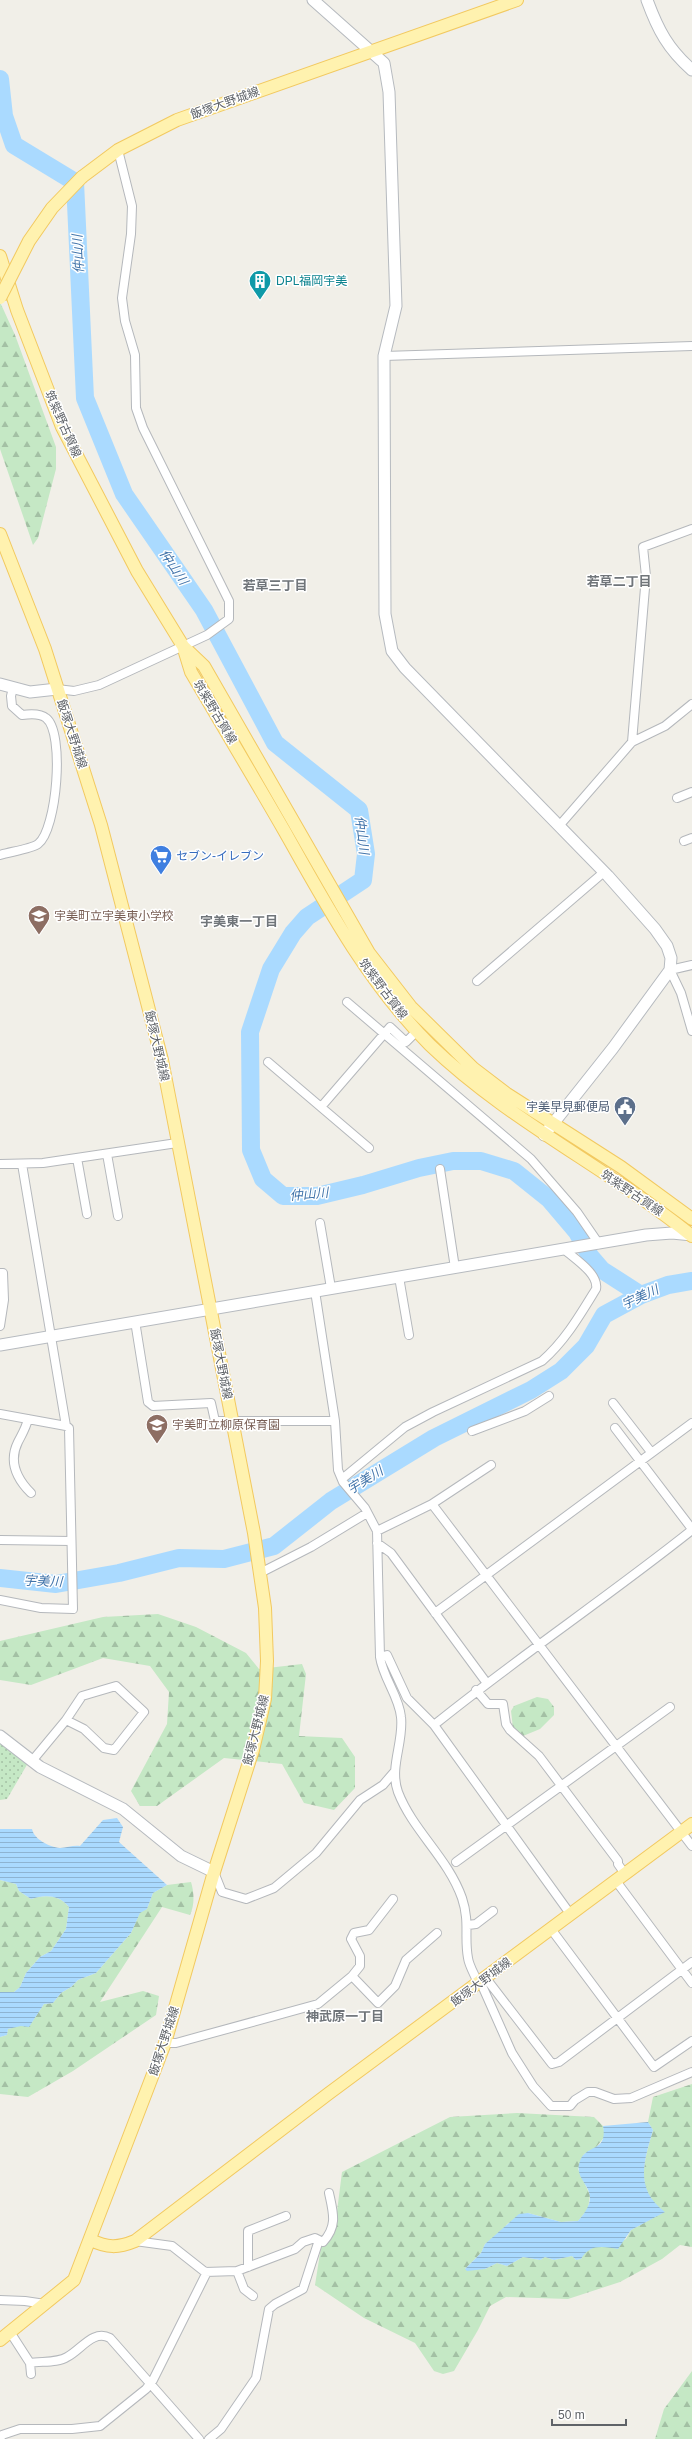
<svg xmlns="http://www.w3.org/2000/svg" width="692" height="2439" viewBox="0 0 692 2439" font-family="Helvetica,'Noto Sans JP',sans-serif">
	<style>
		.forest { fill: url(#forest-firs) }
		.park { fill: url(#park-dots) }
		.water { fill: url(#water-rules) }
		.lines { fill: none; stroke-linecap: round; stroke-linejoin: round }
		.river { stroke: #aadaff; stroke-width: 18 }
		.street-casing { stroke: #b5b8bc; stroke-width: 10 }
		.secondary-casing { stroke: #b6babf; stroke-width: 13 }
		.primary-casing { stroke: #f2c960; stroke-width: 14 }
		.street { stroke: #fff; stroke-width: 8 }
		.secondary { stroke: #fff; stroke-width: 11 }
		.primary { stroke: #fff2af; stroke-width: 12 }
		.primary-bridge-casing { stroke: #f2c960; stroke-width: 14; stroke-linecap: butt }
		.primary-bridge { stroke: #fff2af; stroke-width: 12 }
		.labels { text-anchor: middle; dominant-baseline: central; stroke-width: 3; stroke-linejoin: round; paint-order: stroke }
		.street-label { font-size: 12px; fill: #5f6368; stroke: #fff }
		.culture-label { font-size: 12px; fill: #0d838f; stroke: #fff; text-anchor: start }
		.shop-label { font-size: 12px; fill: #366cbe; stroke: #fff; text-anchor: start }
		.education-label { font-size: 12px; fill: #785e54; stroke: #fff; text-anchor: start }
		.service-label { font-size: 12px; fill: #4e5e75; stroke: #fff; text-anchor: end }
		.water-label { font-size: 13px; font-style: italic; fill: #4174aa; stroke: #fff }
		.neighbourhood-label { font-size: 13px; font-weight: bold; fill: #70757a; stroke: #fff }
	</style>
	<defs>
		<pattern id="forest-firs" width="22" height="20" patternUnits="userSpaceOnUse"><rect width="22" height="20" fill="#c5e8c5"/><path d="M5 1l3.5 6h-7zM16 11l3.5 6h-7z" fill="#a3c0a4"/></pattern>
		<pattern id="park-dots" width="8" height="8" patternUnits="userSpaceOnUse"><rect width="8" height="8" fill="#c5e8c5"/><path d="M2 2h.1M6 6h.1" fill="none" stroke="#a3c0a4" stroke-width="1.8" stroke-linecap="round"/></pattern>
		<pattern id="water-rules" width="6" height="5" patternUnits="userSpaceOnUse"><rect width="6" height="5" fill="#aadaff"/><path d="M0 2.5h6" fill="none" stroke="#8eb4d2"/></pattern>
	</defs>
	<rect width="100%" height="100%" fill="#f1efe8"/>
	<path class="forest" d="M0 302 15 335 56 447V469L38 538 33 545 0 449Z
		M158 1614 196 1627 246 1653 259 1669 302 1664 306 1674 299 1736 342 1738 355 1757V1788L334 1810 304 1803 282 1764 224 1758 157 1806H140L131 1791 167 1724 169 1692 150 1666 103 1658 31 1685 0 1680V1641L103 1617Z
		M537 1697 548 1699 554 1707V1715L540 1729 523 1736 513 1728 511 1711 514 1706Z
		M0 1880 16 1884 19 1891 31 1899C45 1894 60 1895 69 1907L66 1929 51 1951 40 1957 26 1973 20 1987 14 1992H0Z
		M191 1882C194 1892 195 1904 190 1915L162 1907 100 2002 143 1991 159 1996 156 2015 73 2071 28 2097 0 2094V2037L7 2035 8 2029 32 2022 44 2004 53 2003 61 1993 71 1987 78 1980 96 1973 131 1933 140 1912 147 1909 153 1893 167 1885Z
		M692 2084V2247L680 2245 662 2259 620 2282 568 2299 506 2297 490 2306 478 2330 454 2371 443 2374 434 2371 415 2343 364 2318 315 2285 321 2247 334 2235 342 2172 450 2117 517 2113 594 2117 603 2126 605 2136 594 2150 584 2154 578 2169 590 2195 588 2209 578 2221 561 2222 528 2213 507 2224 504 2230 485 2244 481 2253 465 2269H485L497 2263 507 2266 523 2257 540 2260 545 2257 554 2260 572 2256 576 2260 581 2259 585 2250 592 2247H611L626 2239 631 2230 664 2212C634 2189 644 2162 653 2130L648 2122 653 2097Z
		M692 2371V2439H655L664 2409Z"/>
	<path class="park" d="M0 1740 28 1763 7 1799 0 1800Z"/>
	<path class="water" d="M117 1818 123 1827 119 1842 167 1885 153 1893 147 1909 140 1913 131 1933 96 1973 78 1980 71 1987 61 1993 53 2003 44 2004 29 2027 21 2026 8 2029 7 2035 0 2037V1992H14L20 1987 26 1973 40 1957 51 1951 66 1929 69 1907C60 1895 45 1894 31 1899L19 1891 16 1884 0 1880V1829H32C34 1839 49 1847 60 1848 67 1848 73 1845 80 1846L103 1820Z
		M648 2122 653 2130C644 2162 634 2189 665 2212L631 2230 618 2249C603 2246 589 2244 581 2259L576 2260 572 2256 554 2260 545 2257 540 2260 523 2257 507 2266 497 2263 485 2269 467 2271 465 2269 481 2253 485 2244 519 2214 528 2213 561 2222 578 2221C608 2188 571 2184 580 2161 586 2144 608 2153 603 2126Z"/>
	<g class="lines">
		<path class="river" d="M0 79 4 116 14 145 75 182 85 398 124 494 204 610 275 743 359 810 366 854 363 880 307 917 293 933 271 969 250 1032 251 1150 263 1179 283 1196H317L363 1185 419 1168 453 1161H481L514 1171 549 1199 577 1232 590 1256 602 1270 641 1295
			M0 1578 56 1584 119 1573 179 1558 224 1559 274 1546 331 1501 434 1438 531 1390 561 1371 586 1346 604 1315 641 1295 668 1285 692 1281"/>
		<g class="street-casing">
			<path id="street" d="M384 356 692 346
				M57 689 74 691 99 685 207 635 229 619V601L143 428 136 408 135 355 125 321 122 298 131 234 132 206 118 150
				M632 742 646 576 643 547 692 529
				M677 798 692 792
				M559 826 632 742 665 726 692 704
				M684 841 692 838
				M0 855C9 852 31 849 38 844 57 830 65 732 46 718 40 713 29 714 22 715L12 706 11 696 13 688
				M692 965 670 970 681 993 692 1031
				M477 981 604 872
				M347 1002 531 1159 577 1212 599 1244
				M268 1062 369 1148
				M321 1107 390 1027 406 1042 417 1031
				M107 1154 118 1216
				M77 1158 87 1214
				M0 1164 43 1163 177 1143
				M440 1169 455 1268
				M320 1223 331 1288
				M0 1273H3L4 1300 0 1326
				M399 1277 409 1335
				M315 1291 335 1421 338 1470 343 1482 365 1508 377 1531 380 1657C383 1678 399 1696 401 1717 404 1742 389 1767 398 1792 413 1831 448 1858 462 1898 470 1922 464 1937 468 1958 469 1966 475 1975 478 1983
				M135 1321 148 1402 153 1406 211 1403 215 1421H335
				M613 1403 651 1452
				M0 1414 66 1426
				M28 1419C26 1428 22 1434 18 1442 8 1462 17 1479 31 1493
				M615 1428 692 1529
				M472 1431 525 1411 549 1396
				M342 1479 405 1427 433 1412 542 1361C565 1341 580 1315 596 1289 599 1274 575 1259 565 1250
				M432 1504 491 1465
				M377 1531 432 1504 692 1846
				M0 1540 71 1541
				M377 1543 391 1553 486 1682
				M260 1573 311 1547 367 1513
				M0 1600 41 1608 73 1609 69 1428 66 1426 22 1164
				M435 1613 692 1423
				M380 1657 387 1655 407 1698 434 1725 571 1915
				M116 1686 144 1712 114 1750 104 1748 84 1729 66 1720 82 1696Z
				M476 1690 488 1704H503L506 1724 510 1730 539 1756 618 1861V1864L625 1874
				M434 1725C518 1657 608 1597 692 1530
				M32 1761 66 1720
				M456 1862 670 1707
				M214 1872 222 1892 246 1899 274 1888 316 1853 360 1800 383 1785 395 1771
				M616 1881 692 1983
				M468 1925 476 1924 493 1911
				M551 1929 654 2067 692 2041
				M352 1976 378 2003 395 1986 406 1960 437 1933
				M485 1977 552 2064 559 2062 692 1962
				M480 1981 512 2053 533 2086 551 2106H570L575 2100 588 2092H595L614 2099 631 2098 692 2072
				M165 2043H176L318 2004 352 1976 360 1966V1956L351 1939 354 1933 369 1930 393 1899
				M135 2241 172 2246 205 2272 237 2271 295 2249 303 2242 315 2238 323 2242C338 2226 333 2212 329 2193
				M248 2267V2231L286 2216
				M237 2271 244 2289 253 2296
				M0 2300 25 2301 45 2304
				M10 2332 30 2363 31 2374
				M30 2363C41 2361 58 2363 67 2357 81 2350 93 2329 110 2338L199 2439
				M0 2439 2 2435 20 2429H72L100 2426 146 2389 153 2380 207 2272
				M209 2439 221 2429 256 2378 269 2309 275 2304 303 2289 319 2240"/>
		</g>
		<g class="secondary-casing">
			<path id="secondary" d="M313 0 384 63 389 92 396 306 384 356 385 614 392 651 405 668 608 876 655 929 667 946 671 958 670 970 613 1048 544 1135
				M647 0C658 30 668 49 692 70
				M0 684 30 692 57 689
				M0 1345 646 1235 672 1233 692 1235
				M0 1736 40 1767 123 1809 181 1856 214 1872"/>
		</g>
		<g class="primary-casing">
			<path id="primary" d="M82 177 118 150 177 120 517 0
				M0 256 17 310 62 427 137 571 183 646 191 672C222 725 254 778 285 832 327 907 369 984 430 1045 509 1121 608 1168 692 1236
				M0 534 45 649 101 825 162 1060 254 1533 265 1608 267 1661 265 1699 253 1750 214 1872 165 2043 74 2280 0 2340
				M184 647 204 666 369 953 411 1007 473 1068 507 1094 621 1167 692 1219
				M91 2240C107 2248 118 2248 135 2241L328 2094 692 1824"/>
		</g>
		<use href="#street" class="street"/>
		<use href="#secondary" class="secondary"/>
		<use href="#primary" class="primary"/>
		<g class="primary-bridge-casing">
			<path id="primary-bridge" d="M0 298 29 241 52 208 82 177"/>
		</g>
		<use href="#primary-bridge" class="primary-bridge"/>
	</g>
	<defs>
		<g id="building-pin" transform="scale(1.15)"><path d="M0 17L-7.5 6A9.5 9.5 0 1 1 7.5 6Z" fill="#0f9aa8" stroke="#fff"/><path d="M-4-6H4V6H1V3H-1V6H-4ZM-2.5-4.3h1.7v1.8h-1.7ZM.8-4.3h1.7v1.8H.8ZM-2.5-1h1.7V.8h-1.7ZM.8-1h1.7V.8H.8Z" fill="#fff"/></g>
		<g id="supermarket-pin" transform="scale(1.15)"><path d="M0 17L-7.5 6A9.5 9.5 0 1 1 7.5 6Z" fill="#3f7fe0" stroke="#fff"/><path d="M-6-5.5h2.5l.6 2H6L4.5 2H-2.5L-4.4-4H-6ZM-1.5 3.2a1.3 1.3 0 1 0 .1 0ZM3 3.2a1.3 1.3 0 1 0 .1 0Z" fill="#fff"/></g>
		<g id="school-pin" transform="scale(1.15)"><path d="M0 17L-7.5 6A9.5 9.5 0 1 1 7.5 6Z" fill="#8d6e63" stroke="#fff"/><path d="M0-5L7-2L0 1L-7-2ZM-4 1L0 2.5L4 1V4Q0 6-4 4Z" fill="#fff"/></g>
		<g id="civic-pin" transform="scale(1.15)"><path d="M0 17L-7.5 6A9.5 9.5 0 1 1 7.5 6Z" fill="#5c6f8a" stroke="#fff"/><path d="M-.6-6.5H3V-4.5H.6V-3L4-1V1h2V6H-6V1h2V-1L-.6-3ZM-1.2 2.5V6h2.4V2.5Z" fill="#fff"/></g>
	</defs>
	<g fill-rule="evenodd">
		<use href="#building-pin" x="260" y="281"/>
		<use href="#supermarket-pin" x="161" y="856"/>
		<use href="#school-pin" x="39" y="916"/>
		<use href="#civic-pin" x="625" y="1107"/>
		<use href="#school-pin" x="157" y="1425"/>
	</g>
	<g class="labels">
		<g class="street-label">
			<text transform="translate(225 103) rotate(-20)">飯塚大野城線</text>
			<text transform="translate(63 424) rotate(66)">筑紫野古賀線</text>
			<text transform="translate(215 712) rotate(59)">筑紫野古賀線</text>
			<text transform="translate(72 734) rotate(72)">飯塚大野城線</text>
			<text transform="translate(383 989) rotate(53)">筑紫野古賀線</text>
			<text transform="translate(157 1046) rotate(77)">飯塚大野城線</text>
			<text transform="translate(632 1193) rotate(34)">筑紫野古賀線</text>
			<text transform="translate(221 1364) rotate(79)">飯塚大野城線</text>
			<text transform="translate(256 1730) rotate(-76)">飯塚大野城線</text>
			<text transform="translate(481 1982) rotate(-37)">飯塚大野城線</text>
			<text transform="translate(164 2041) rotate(-72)">飯塚大野城線</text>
		</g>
		<g class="culture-label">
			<text x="276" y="281">DPL福岡宇美</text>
		</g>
		<g class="shop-label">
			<text x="176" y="856">セブン-イレブン</text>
		</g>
		<g class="education-label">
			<text x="54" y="916">宇美町立宇美東小学校</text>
			<text x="172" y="1425">宇美町立柳原保育園</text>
		</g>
		<g class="service-label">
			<text x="610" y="1107">宇美早見郵便局</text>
		</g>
		<g class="water-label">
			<text transform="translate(78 254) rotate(-93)">仲山川</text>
			<text transform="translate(174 567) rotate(56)">仲山川</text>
			<text transform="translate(362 835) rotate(83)">仲山川</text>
			<text transform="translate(309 1194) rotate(-5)">仲山川</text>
			<text transform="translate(640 1297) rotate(-25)">宇美川</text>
			<text transform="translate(365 1480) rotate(-32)">宇美川</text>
			<text transform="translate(43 1581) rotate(2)">宇美川</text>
		</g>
		<g class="neighbourhood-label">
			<text x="619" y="581">若草二丁目</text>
			<text x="275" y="585">若草三丁目</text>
			<text x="239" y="921">宇美東一丁目</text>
			<text x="345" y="2016">神武原一丁目</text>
		</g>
	</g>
	<path d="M552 2419v6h74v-6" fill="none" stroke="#5f6368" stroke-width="2"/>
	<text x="558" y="2419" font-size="12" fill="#5f6368" stroke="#ffffff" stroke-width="3" paint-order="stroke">50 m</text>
</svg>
